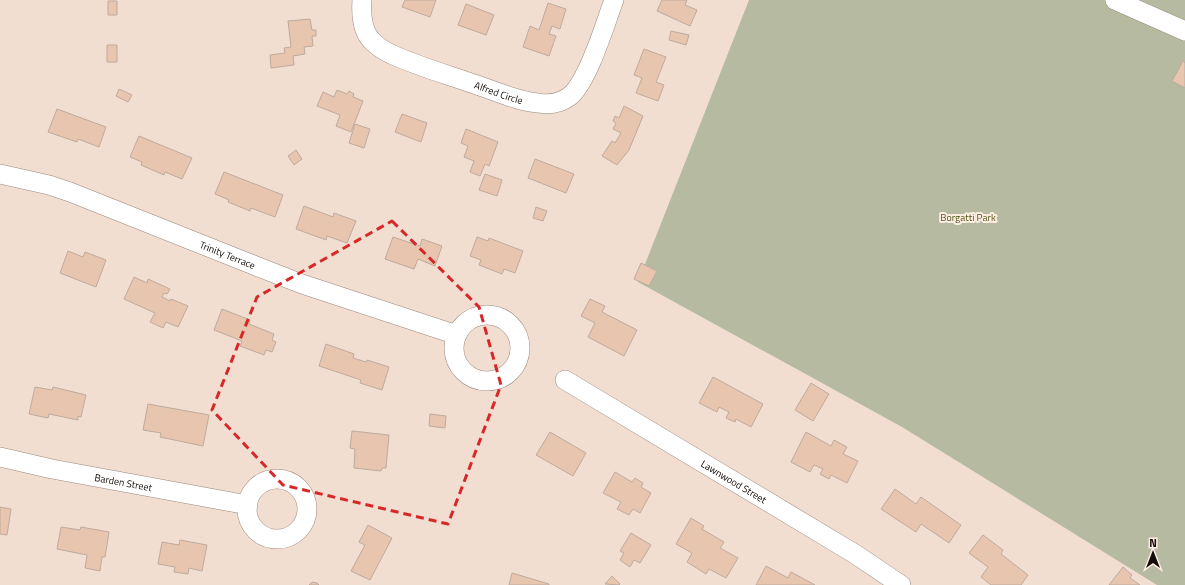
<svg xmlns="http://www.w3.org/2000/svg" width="1185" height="585" viewBox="0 0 1185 585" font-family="'Titillium Web',sans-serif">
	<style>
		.green { fill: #b6baa1 }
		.building { fill: #e8c5ae; stroke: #beab9e }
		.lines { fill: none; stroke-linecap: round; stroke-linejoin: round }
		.minor-casing { stroke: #9b887c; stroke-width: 20 }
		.minor { stroke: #fff; stroke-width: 19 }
		.marked { fill: none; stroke: #d62828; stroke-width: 3; stroke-dasharray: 8 5; stroke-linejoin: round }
		.labels { text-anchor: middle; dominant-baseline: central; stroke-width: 4; stroke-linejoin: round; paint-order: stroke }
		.street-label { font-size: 10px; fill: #130c08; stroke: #fdece1 }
		.park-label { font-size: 10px; fill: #54591e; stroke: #fdece1 }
	</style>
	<rect width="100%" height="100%" fill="#f2ded1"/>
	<path class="green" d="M749 0H1185V585H1157L902 427 638 282Z"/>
	<path class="building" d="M405 0H436L430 17 402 7Z
		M662 0H687L685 5 697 10 690 26 657 11Z
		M108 1H117V15H108Z
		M548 3 566 9 560 29 552 26 549 34 556 36 549 56 523 47 530 26 539 30Z
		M466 4 494 15 486 35 458 25Z
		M310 19 312 30H316V36H312L313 46 304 47 305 54 293 56 294 65 271 68 270 55 285 53 284 48 291 47 288 21Z
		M671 31 689 35 686 45 669 40Z
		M107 45H117V62H107Z
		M644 49 666 57 656 82 664 85 658 101 636 93 642 78 634 75Z
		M1183 61 1185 63V88L1172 81Z
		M119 89 132 95 128 102 116 96Z
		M337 90 347 94 349 91 354 94 353 97 363 101 351 132 336 126 340 115 317 106 323 92 334 97Z
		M624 106 643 116 629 150 617 165 602 156 612 141 615 143 621 133 613 129 616 123 613 121 615 116 619 118Z
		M57 109 106 127 99 147 78 139 77 142 48 132Z
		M402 114 427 123 421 142 395 132Z
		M355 124 370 129 364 148 349 143Z
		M466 129 498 142 489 166 485 164 480 176 470 172 474 161 464 157 468 146 461 143Z
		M139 136 192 158 182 179 165 172 164 175 141 165 142 162 130 157Z
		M296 150 302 159 294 165 288 156Z
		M535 159 574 174 566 193 528 178Z
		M224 172 283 195 275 217 251 208 250 211 228 202 229 200 215 194Z
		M485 174 502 180 497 196 479 190Z
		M304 206 333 217 334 213 356 221 347 243 327 236 326 240 296 229Z
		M536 207 547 211 543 221 533 218Z
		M393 237 420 246 422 239 442 246 435 266 418 259 414 269 385 259Z
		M477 237 488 241 489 238 523 251 515 273 504 269 502 274 479 265 481 260 470 256Z
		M68 251 83 257 85 252 106 260 96 287 60 273Z
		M641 263 657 271 649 286 634 279Z
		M134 277 147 283 148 279 170 289 167 294 164 293 162 297 170 301 171 299 188 306 178 327 166 322 163 328 150 322 155 313 124 299Z
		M590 299 605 306 602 312 637 330 624 356 588 337 595 323 581 316Z
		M222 309 250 320 249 324 274 334 272 340 276 342 272 352 266 350 264 355 240 346 242 341 214 330Z
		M326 344 354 354 353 358 366 362 367 360 389 367 382 390 360 383 361 380 319 366Z
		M713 377 763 404 751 427 736 419 735 422 726 418 729 412 719 407 717 412 699 403Z
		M811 383 829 394 813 421 795 410Z
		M35 387 52 390 53 387 86 395 81 417 78 416V420L49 414 48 418 29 414Z
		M148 404 209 415 203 446 160 437 161 433 143 430Z
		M430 414 446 416 445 428 429 426Z
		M352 431 389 435 386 468H382L381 471 354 468 355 449 350 448Z
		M550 432 586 453 573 476 536 455Z
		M806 432 831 446 834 440 847 447 843 454 858 461 847 483 831 475 829 479 820 474 823 469 814 465 810 472 791 462Z
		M615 472 632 482 635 478 643 483 641 487 651 493 640 513 633 509 629 515 617 509 621 502 603 493Z
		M895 489 916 504 921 497 961 525 949 543 921 524 916 532 881 509Z
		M0 507 11 509 7 535 0 534Z
		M691 518 704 526 702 529 724 542 720 548 738 558 726 578 709 569 706 574 687 562 692 553 676 544Z
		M368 525 392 538 370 580 351 571 365 545 359 542Z
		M61 527 80 530 81 527 109 532 105 557H102L100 571 85 568 87 555 57 549Z
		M631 533 651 545 640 563 634 560 630 567 620 560 624 553 620 551Z
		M983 535 1003 550 1001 554 1028 575 1021 585H991L981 577 988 567 969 553Z
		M180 540 207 545 202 571 189 568 188 574 174 572 175 567 158 564 162 542 179 545Z
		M766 566 788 578 791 572 815 585H756Z
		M1123 567 1132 575 1130 578 1140 585H1109Z
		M512 573 549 584V585H509Z
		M612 576 620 584 619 585 605 584Z
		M312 582 317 583 319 585H309Z"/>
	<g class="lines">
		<g class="minor-casing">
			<g id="minor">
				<path id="s1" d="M362 0C361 14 362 30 371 40 377 46 384 51 391 54 417 66 445 74 471 83 493 90 516 101 538 103 549 105 561 103 570 96 588 81 605 24 614 0"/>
				<path d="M1115 0 1185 31"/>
				<path id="s2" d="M0 174 49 185 70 192 251 264 302 284 457 335"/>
				<circle cx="487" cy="348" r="33"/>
				<path id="s3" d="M565 380 855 554 901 585"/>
				<path id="s4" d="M0 457 52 469 248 505"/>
				<circle cx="277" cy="509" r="30"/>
			</g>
		</g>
		<use href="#minor" class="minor"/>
	</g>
	<path class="marked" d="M392 221 479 307 501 385 448 524 283 485 212 410 257 297Z"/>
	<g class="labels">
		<g class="street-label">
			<text stroke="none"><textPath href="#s1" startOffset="181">Alfred Circle</textPath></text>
			<text stroke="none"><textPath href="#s2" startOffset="242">Trinity Terrace</textPath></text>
			<text stroke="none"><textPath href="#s3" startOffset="197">Lawnwood Street</textPath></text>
			<text stroke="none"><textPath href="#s4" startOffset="126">Barden Street</textPath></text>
		</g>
		<g class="park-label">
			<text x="968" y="217">Borgatti Park</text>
		</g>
	</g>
	<g transform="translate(1153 553)" stroke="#fdece1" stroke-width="3" paint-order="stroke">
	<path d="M0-3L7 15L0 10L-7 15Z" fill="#130c08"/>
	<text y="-6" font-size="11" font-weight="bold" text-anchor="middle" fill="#130c08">N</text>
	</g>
</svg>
